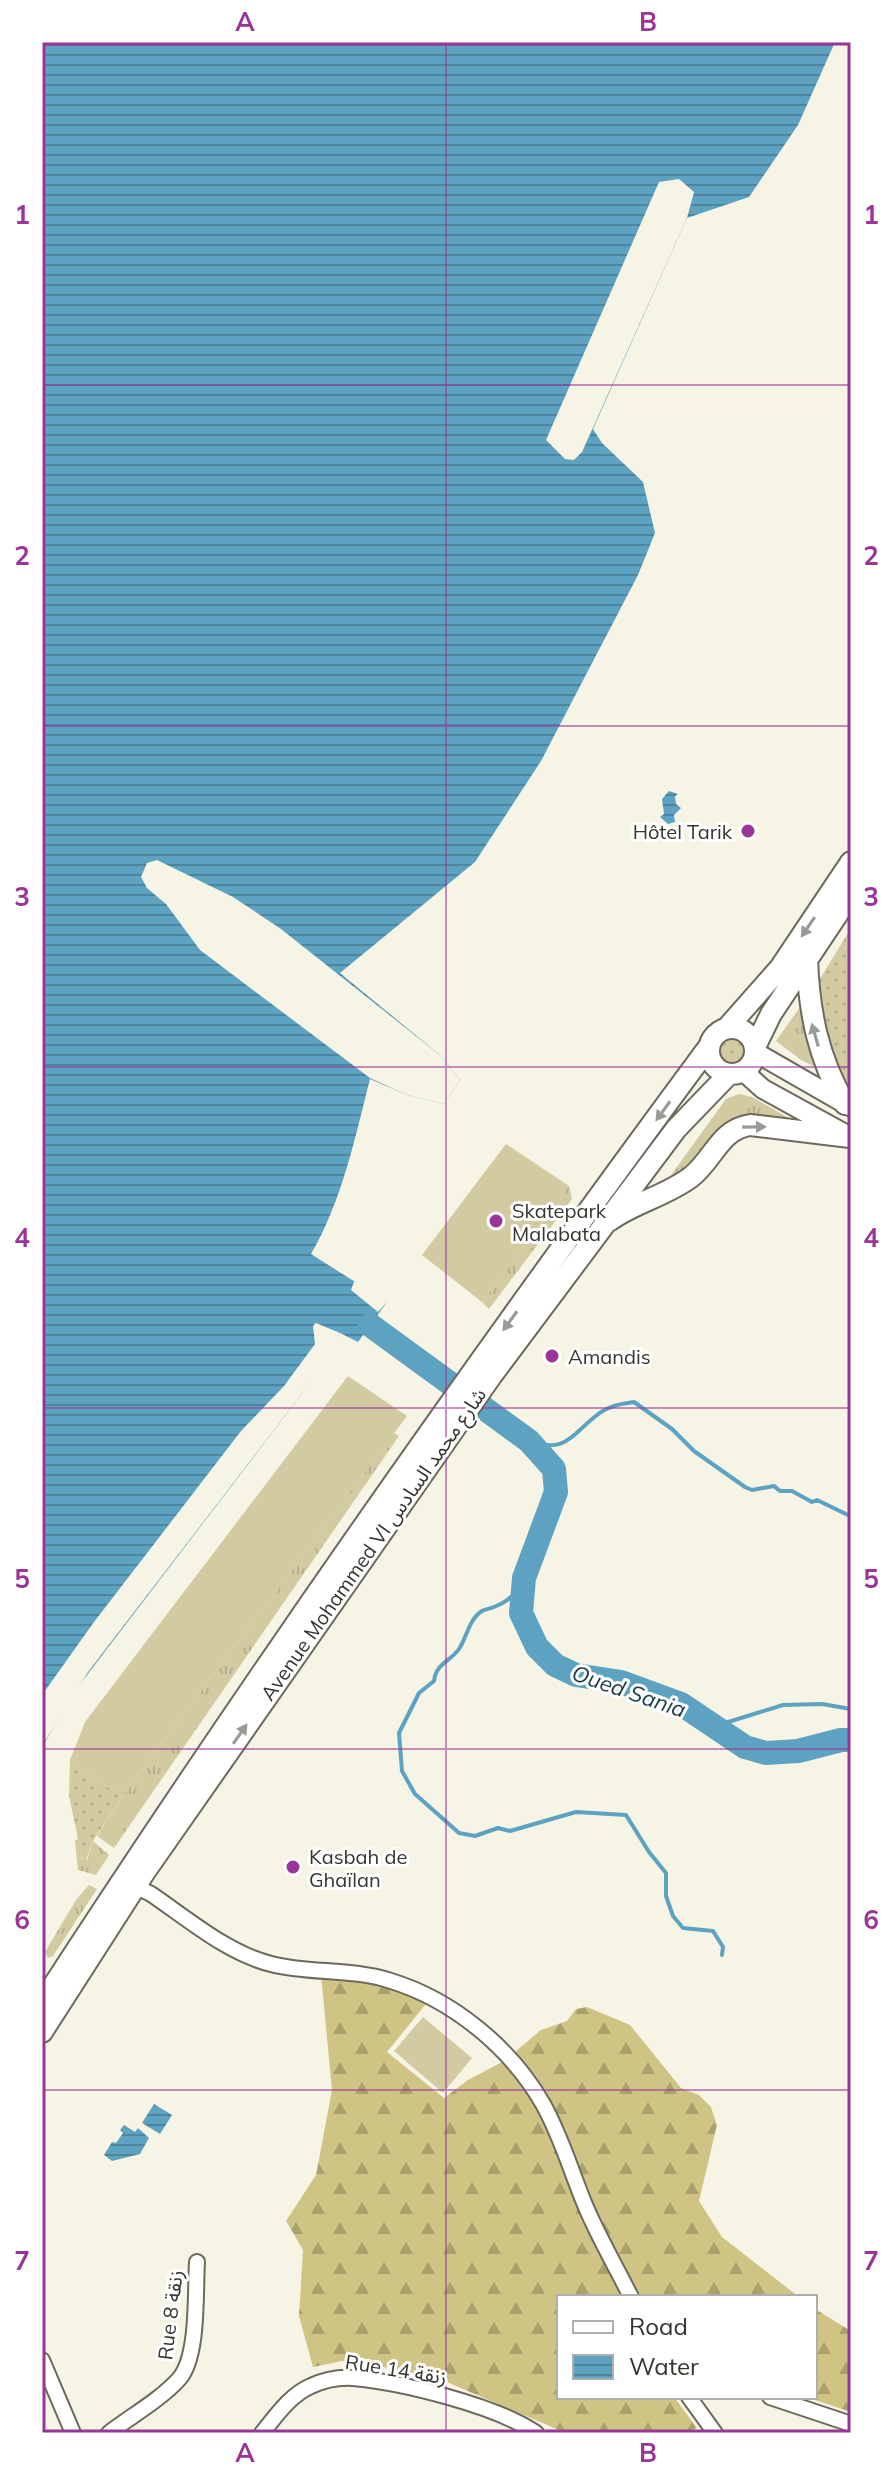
<svg xmlns="http://www.w3.org/2000/svg" width="893" height="2475" viewBox="0 0 893 2475" font-family="Mulish,'Noto Sans Arabic',sans-serif">
	<style>
		.grass { fill: url(#grass-tufts) }
		.forest { fill: url(#forest-firs) }
		.park { fill: url(#park-dots) }
		.pitch { fill: #d2cba1 }
		.water { fill: url(#water-rules) }
		.pier { fill: #f6f4e5 }
		.lines { fill: none; stroke-linecap: round; stroke-linejoin: round }
		.stream { stroke: #5da2c1; stroke-width: 4 }
		.river { stroke: #5da2c1; stroke-width: 24 }
		.minor-casing { stroke: #6c6a5d; stroke-width: 18 }
		.tertiary-casing { stroke: #6c6a5d; stroke-width: 22 }
		.secondary-casing { stroke: #6c6a5d; stroke-width: 24 }
		.minor { stroke: #fff; stroke-width: 14 }
		.tertiary { stroke: #fff; stroke-width: 18 }
		.secondary { stroke: #fff; stroke-width: 20 }
		.oneway { fill: #9a9a96 }
		.grid { fill: none; stroke: #9b3498; stroke-width: 2; stroke-opacity: 0.55 }
		.poi-dot { fill: #9b3498; stroke: #fff; stroke-width: 3 }
		.labels { text-anchor: middle; dominant-baseline: central; stroke-width: 6; stroke-linejoin: round; paint-order: stroke }
		.poi-label { font-size: 20px; fill: #35342e; stroke: #fff; text-anchor: start }
		.street-label { font-size: 20px; fill: #35342e; stroke: #fff }
		.water-label { font-size: 22px; font-style: italic; fill: #1a3b49; stroke: #fff }
		.neatline { fill: none; stroke: #9b3498; stroke-width: 3 }
		.grid-label { font-size: 26px; text-anchor: middle; font-weight: bold; fill: #9b3498 }
	</style>
	<defs>
		<pattern id="grass-tufts" width="24" height="20" patternUnits="userSpaceOnUse" patternTransform="scale(2)"><rect width="24" height="20" fill="#d2cba1"/><path d="M3 7l-1-3M5 7V3M7 7l1-3M15 17l-1-3M17 17v-4M19 17l1-3" fill="none" stroke="#b5af8b"/></pattern>
		<pattern id="forest-firs" width="22" height="20" patternUnits="userSpaceOnUse" patternTransform="scale(2)"><rect width="22" height="20" fill="#d0c484"/><path d="M5 1l3.5 6h-7zM16 11l3.5 6h-7z" fill="#aaa06c"/></pattern>
		<pattern id="park-dots" width="8" height="8" patternUnits="userSpaceOnUse" patternTransform="scale(2)"><rect width="8" height="8" fill="#d2cba1"/><path d="M2 2h.1M6 6h.1" fill="none" stroke="#b5af8b" stroke-width="1.8" stroke-linecap="round"/></pattern>
		<pattern id="water-rules" width="6" height="5" patternUnits="userSpaceOnUse" patternTransform="scale(2)"><rect width="6" height="5" fill="#5da2c1"/><path d="M0 2.5h6" fill="none" stroke="#4e859d"/></pattern>
	</defs>
	<rect width="100%" height="100%" fill="#f6f4e5"/>
	<path class="grass" d="M805 1000 822 1070 801 1060 776 1041Z
		M739 1094 752 1097 798 1123 754 1120 661 1189 726 1099Z
		M569 1186 572 1199 489 1309 482 1302Z
		M394 1433 399 1436 114 1848 97 1836 122 1797Z
		M79 1839 82 1859 87 1860 93 1841 109 1855 96 1875 78 1870 75 1840Z
		M89 1885 97 1889 53 1956 48 1958 45 1952 76 1900Z"/>
	<path class="forest" d="M321 1975C355 1977 397 1983 426 2004L387 2052 444 2098 468 2080 504 2061 541 2030 567 2021 576 2009 587 2007 630 2025 681 2088 699 2095 711 2107 717 2125 699 2201 722 2237 799 2297H559V2397H674L697 2428 685 2433H566L442 2380 361 2362 342 2361 313 2367 299 2316 303 2250 286 2221 316 2175 332 2090Z
		M815 2309 851 2331V2412L806 2397H815Z"/>
	<path class="park" d="M851 928V1088L844 1084 823 1033 818 982Z
		M720 1051a13 13 0 1 1 26 0a13 13 0 1 1-26 0Z
		M70 1760 122 1797 93 1841 86 1860 82 1858 69 1796Z"/>
	<path class="pitch" d="M506 1144 569 1186 482 1302 422 1255Z
		M348 1376 407 1416 122 1797 70 1760 85 1722Z
		M423 2017 472 2058 443 2093 394 2051Z"/>
	<path class="water" d="M42 42H835L798 125 749 197 687 218 593 429 602 443 643 482 655 533 638 575 541 761 475 862 340 973 441 1056 460 1080 444 1104 407 1095 370 1079C355 1138 342 1201 311 1254L387 1302 358 1342 340 1333 301 1395 71 1696 43 1746Z
		M669 791 678 794 675 796 676 804 681 808 674 815 675 822 668 824 660 817 664 814 662 799Z
		M154 2104 172 2115 160 2134 142 2123Z
		M124 2125 135 2132 138 2128 149 2138 140 2154 112 2161 104 2155 112 2142 116 2143 123 2133 120 2130Z"/>
	<path class="pier" d="M679 179 694 192 687 218 582 452 574 460 565 459 546 440 659 182Z
		M157 860 233 897 281 929 441 1056 460 1080 444 1104 407 1095 370 1078 200 950 166 904 147 888 141 877 147 863Z
		M355 1279 381 1294 387 1302 378 1312 351 1290Z
		M316 1323 340 1333 332 1349 301 1395 88 1672 42 1746V1695L94 1622 241 1431 284 1386 315 1344 313 1326Z"/>
	<g class="lines">
		<path class="stream" d="M529 1441C566 1454 571 1435 597 1415 608 1406 620 1404 634 1402L672 1429 694 1451 745 1487 752 1490 774 1486 780 1491H792L812 1502 817 1500 850 1516
			M524 1578C516 1593 510 1601 494 1607 490 1609 485 1609 482 1611 469 1619 467 1637 459 1649 451 1661 436 1663 434 1681L419 1693 399 1733 402 1771 415 1794 459 1833 475 1836 498 1828 510 1831 576 1812 626 1815 649 1852 666 1873V1896L673 1916 683 1928 713 1931 723 1947 722 1955
			M712 1727 783 1705 822 1704 851 1709"/>
		<path class="river" d="M370 1325 529 1441 554 1469 556 1492 524 1578 521 1613 537 1647 555 1665 576 1675 621 1682 681 1704 745 1747 766 1753 798 1751 841 1740H851"/>
		<g class="minor-casing">
			<path id="minor" d="M135 1886 151 1894C188 1919 227 1953 271 1964 309 1974 352 1968 391 1981 453 2000 511 2048 543 2104 561 2136 571 2171 585 2205 598 2236 616 2267 631 2297
				M42 2360 73 2433
				M689 2397 715 2433
				M770 2397 851 2424
				M109 2433C131 2416 160 2400 179 2379 199 2357 195 2291 197 2262
				M262 2433C276 2416 290 2395 311 2386 324 2380 339 2377 353 2378 401 2382 497 2406 536 2433"/>
		</g>
		<g class="tertiary-casing">
			<path id="tertiary" d="M755 1052 849 1106
				M743 1071 763 1089 845 1134"/>
		</g>
		<g class="secondary-casing">
			<path id="secondary" d="M807 959C809 1012 818 1058 845 1104
				M709 1051a23 23 0 1 1 46 0a23 23 0 1 1-46 0Z
				M727 1028 780 968 851 862
				M755 1047 771 1014 851 894
				M609 1221C633 1203 666 1196 691 1177 714 1159 719 1130 750 1125L850 1137
				M42 2003C253 1678 477 1360 708 1048
				M42 2032 144 1873 492 1375 676 1129 729 1074"/>
		</g>
		<use href="#minor" class="minor"/>
		<use href="#tertiary" class="tertiary"/>
		<use href="#secondary" class="secondary"/>
	</g>
	<defs><path id="oneway-solid" d="M-6-.8H1V-3.2L6.5 0L1 3.2V.8H-6Z" transform="scale(2)"/></defs>
	<g class="oneway">
		<use href="#oneway-solid" transform="translate(808 927) rotate(124)"/>
		<use href="#oneway-solid" transform="translate(815 1035) rotate(-106)"/>
		<use href="#oneway-solid" transform="translate(663 1111) rotate(126)"/>
		<use href="#oneway-solid" transform="translate(754 1127) rotate(-1)"/>
		<use href="#oneway-solid" transform="translate(510 1321) rotate(126)"/>
		<use href="#oneway-solid" transform="translate(240 1734) rotate(-55)"/>
	</g>
	<path class="grid" d="M446 42V2433M42 385H851M42 726H851M42 1067H851M42 1408H851M42 1749H851M42 2090H851"/>
	<g class="poi-dot">
		<circle cx="748" cy="831" r="8"/>
		<circle cx="496" cy="1221" r="8"/>
		<circle cx="552" cy="1356" r="8"/>
		<circle cx="293" cy="1867" r="8"/>
	</g>
	<g class="labels">
		<g class="poi-label">
			<text x="732" y="831" text-anchor="end">Hôtel Tarik</text>
			<text x="512" y="1210">Skatepark<tspan x="512" dy="23">Malabata</tspan></text>
			<text x="568" y="1356">Amandis</text>
			<text x="309" y="1856">Kasbah de<tspan x="309" dy="23">Ghaïlan</tspan></text>
		</g>
		<g class="street-label">
			<text transform="translate(373 1544) rotate(-55)">Avenue Mohammed VI شارع محمد السادس</text>
			<text transform="translate(170 2315) rotate(-83)">Rue 8 زنقة</text>
			<text transform="translate(396 2369) rotate(9)">Rue 14 زنقة</text>
		</g>
		<g class="water-label">
			<text transform="translate(629 1691) rotate(19)">Oued Sania</text>
		</g>
	</g>
	<rect width="893" height="2475" fill="none" stroke="#ffffff" stroke-width="88"/>
	<rect x="557" y="2295" width="260" height="104" fill="#ffffff" stroke="#aeaeab" stroke-width="2"/>
	<rect x="573" y="2321" width="40" height="12" fill="#ffffff" stroke="#aeaeab" stroke-width="2"/>
	<text x="629" y="2335" font-size="24" fill="#35342e">Road</text>
	<rect x="573" y="2355" width="40" height="24" fill="url(#water-rules)" stroke="#aeaeab" stroke-width="2"/>
	<text x="629" y="2375" font-size="24" fill="#35342e">Water</text>
	<rect x="44" y="44" width="805" height="2387" class="neatline"/>
	<g class="grid-label">
		<text x="245" y="31">A</text>
		<text x="648" y="31">B</text>
		<text x="22" y="224">1</text>
		<text x="871" y="224">1</text>
		<text x="22" y="565">2</text>
		<text x="871" y="565">2</text>
		<text x="22" y="906">3</text>
		<text x="871" y="906">3</text>
		<text x="22" y="1247">4</text>
		<text x="871" y="1247">4</text>
		<text x="22" y="1588">5</text>
		<text x="871" y="1588">5</text>
		<text x="22" y="1929">6</text>
		<text x="871" y="1929">6</text>
		<text x="22" y="2270">7</text>
		<text x="871" y="2270">7</text>
		<text x="245" y="2462">A</text>
		<text x="648" y="2462">B</text>
	</g>
</svg>
